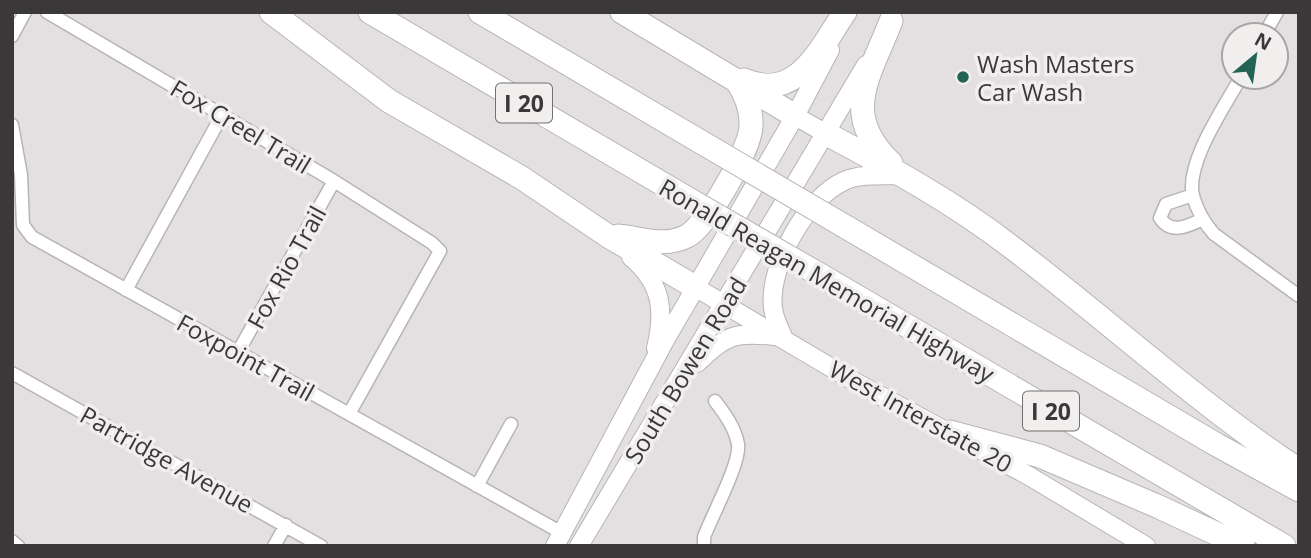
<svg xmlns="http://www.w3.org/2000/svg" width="1311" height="558" viewBox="0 0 1311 558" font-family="'Open Sans',sans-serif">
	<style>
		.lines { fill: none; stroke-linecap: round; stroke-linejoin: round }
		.street-casing { stroke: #b8b4b5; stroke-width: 15 }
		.secondary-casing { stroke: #b8b4b5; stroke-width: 20 }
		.highway-casing { stroke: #b8b4b5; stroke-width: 25 }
		.street { stroke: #fff; stroke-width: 12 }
		.secondary { stroke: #fff; stroke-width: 18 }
		.highway { stroke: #fff; stroke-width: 23 }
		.highway-bridge-casing { stroke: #b8b4b5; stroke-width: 25; stroke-linecap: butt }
		.highway-bridge { stroke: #fff; stroke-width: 23 }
		.poi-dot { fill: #226353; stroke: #f1eeee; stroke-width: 2.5 }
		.labels { text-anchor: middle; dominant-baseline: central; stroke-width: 7; stroke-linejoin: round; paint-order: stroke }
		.shield { fill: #f1eeee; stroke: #716f6f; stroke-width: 2 }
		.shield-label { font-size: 23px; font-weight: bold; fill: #3a3839 }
		.poi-label { font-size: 24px; fill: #3a3839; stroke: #f1eeee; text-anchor: start }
		.street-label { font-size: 24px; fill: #3a3839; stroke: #f1eeee }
	</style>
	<rect width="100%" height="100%" fill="#e4e0e1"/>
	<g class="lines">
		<g class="street-casing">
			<path id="street" d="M47 12 334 181 432 243 440 251 349 414
				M1264 35 1277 12
				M12 36 25 12
				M1241 77C1225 106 1185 163 1193 196 1197 210 1205 224 1214 234L1299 296
				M12 125 21 175 23 225 32 237 562 533
				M1193 195 1166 204 1160 218C1171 235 1188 226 1203 219
				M126 290 222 115
				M238 352 334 181
				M12 373 321 546
				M477 486 511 424
				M12 541 18 546
				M274 546 286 525
				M704 546V537C711 517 741 463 738 444 735 428 725 414 715 401"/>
		</g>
		<g class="secondary-casing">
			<path id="secondary" d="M795 116 825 133
				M631 257C662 283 665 311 656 348
				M695 287 857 383 1029 476 1146 546
				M784 339C780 329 774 319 773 308 768 267 806 198 844 181 861 173 885 176 903 175
				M697 363C727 335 733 332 774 336
				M555 546 664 342 795 116 830 50
				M579 546 866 65"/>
		</g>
		<g class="highway-casing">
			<path id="highway" d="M271 12 389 101 522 178 608 236 695 287
				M370 12 678 193
				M480 12 701 142
				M622 12 795 116
				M744 80C798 103 820 48 845 12
				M825 133C889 167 953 202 1010 246 1107 319 1197 403 1299 470
				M891 163C839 114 870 76 891 21
				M846 227 1217 445 1299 490
				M618 236C641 238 665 248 687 236 707 226 750 149 751 127 752 110 746 95 737 81
				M820 275 1284 546
				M950 432 1040 456 1157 506 1243 546"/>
		</g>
		<use href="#street" class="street"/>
		<use href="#secondary" class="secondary"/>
		<use href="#highway" class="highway"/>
		<g class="highway-bridge-casing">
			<path id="highway-bridge" d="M701 142 846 227
				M678 193 820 275"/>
		</g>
		<use href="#highway-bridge" class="highway-bridge"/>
	</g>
	<circle class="poi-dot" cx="963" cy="77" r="7"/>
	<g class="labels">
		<g class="shield">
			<rect x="496" y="83.5" width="56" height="39" rx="5"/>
			<rect x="1023" y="391.5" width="56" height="39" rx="5"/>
		</g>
		<g class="shield-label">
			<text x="524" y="103">I 20</text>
			<text x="1051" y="411">I 20</text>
		</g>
		<g class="poi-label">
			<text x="977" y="63">Wash Masters<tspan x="977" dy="28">Car Wash</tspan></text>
		</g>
		<g class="street-label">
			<text transform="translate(241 126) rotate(31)">Fox Creel Trail</text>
			<text transform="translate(286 267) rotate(-61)">Fox Rio Trail</text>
			<text transform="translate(827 280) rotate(30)">Ronald Reagan Memorial Highway</text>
			<text transform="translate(246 357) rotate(29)">Foxpoint Trail</text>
			<text transform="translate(685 370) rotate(-59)">South Bowen Road</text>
			<text transform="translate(921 416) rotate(29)">West Interstate 20</text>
			<text transform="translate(167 459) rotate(29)">Partridge Avenue</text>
		</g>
	</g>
	<rect width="1311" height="558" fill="none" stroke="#3a3839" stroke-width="28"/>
	<g transform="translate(1255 56) rotate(29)"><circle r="33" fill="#f1eeee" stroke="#a8a5a6" stroke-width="2"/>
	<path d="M0-5L12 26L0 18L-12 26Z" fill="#226353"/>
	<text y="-10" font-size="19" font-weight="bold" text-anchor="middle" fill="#3a3839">N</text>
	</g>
</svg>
